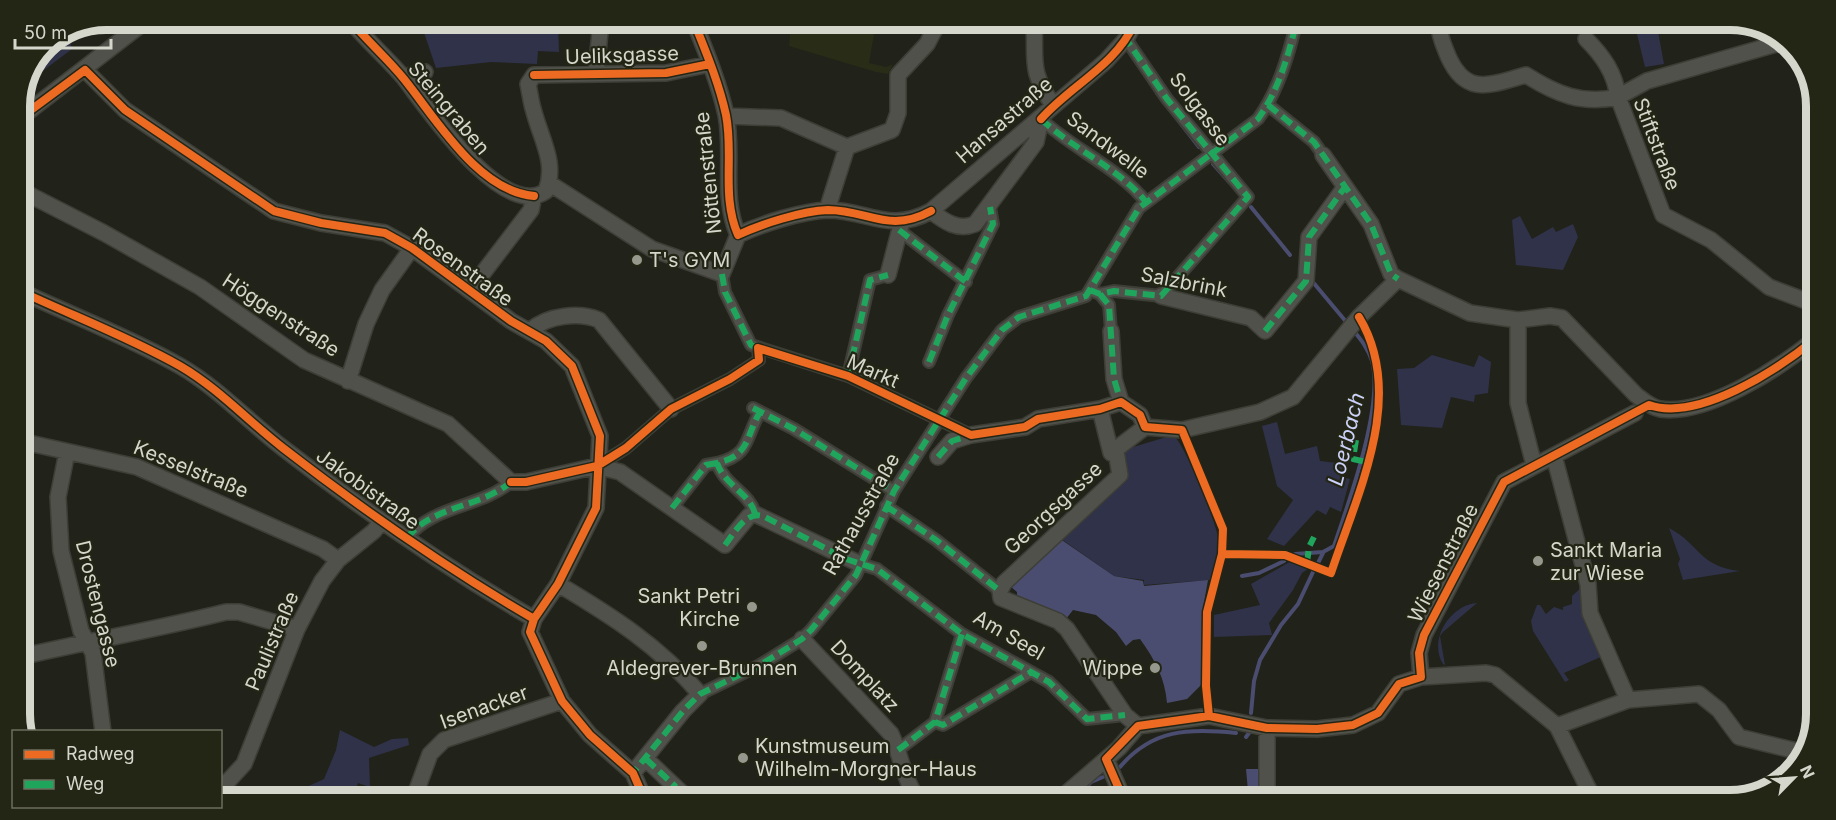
<svg xmlns="http://www.w3.org/2000/svg" width="1836" height="820" viewBox="0 0 1836 820" font-family="Inter,sans-serif">
	<style>
		.built { fill: #292c16 }
		.green { fill: #2f3249 }
		.water { fill: #4a4d6f }
		.lines { fill: none; stroke-linecap: round; stroke-linejoin: round }
		.stream { stroke: #4a4d6f; stroke-width: 4 }
		.pedestrian-casing { stroke: #3d3e36; stroke-width: 14 }
		.minor-casing { stroke: #3d3e36; stroke-width: 18 }
		.pedestrian { stroke: #50514b; stroke-width: 10 }
		.minor { stroke: #50514b; stroke-width: 15 }
		.quiet { stroke: #20a55d; stroke-width: 6; stroke-dasharray: 12 6; stroke-linecap: butt }
		.cycleway-casing { stroke: #242615; stroke-width: 11 }
		.cycleway { stroke: #ed6a23; stroke-width: 8 }
		.poi-dot { fill: #96988d; stroke: #242615; stroke-width: 2 }
		.labels { text-anchor: middle; dominant-baseline: central; stroke-width: 4.5; stroke-linejoin: round; paint-order: stroke }
		.street-label { font-size: 20px; fill: #d5d7cc; stroke: #242615 }
		.poi-label { font-size: 20px; fill: #d5d7cc; stroke: #242615; text-anchor: start }
		.water-label { font-size: 21px; font-style: italic; fill: #ccd1fa; stroke: #242615 }
		.rim { fill: none; stroke: #d5d7cc; stroke-width: 8 }
	</style>
	<rect width="100%" height="100%" fill="#212219"/>
	<path class="built" d="M791 22 876 23 869 63 886 67 893 64 888 74 876 72 789 46Z"/>
	<path class="green" d="M420 21H558L559 52 538 51 537 64 491 62 436 68Z
		M1635 26H1657L1664 64 1645 67Z
		M64 37 69 38 72 49 28 82 45 45Z
		M1520 216 1532 239 1553 227 1556 232 1573 224 1578 237 1563 270 1516 265 1512 220Z
		M1432 355 1474 367 1479 355 1491 362 1488 393 1475 395 1474 402 1451 397 1442 428 1401 425 1397 369 1414 368Z
		M1277 422 1285 454 1317 446 1320 461 1345 464 1343 477 1350 479 1341 512 1330 507 1326 515 1317 510 1284 546 1267 539 1293 500 1277 486 1262 426Z
		M1173 435C1185 444 1216 522 1218 538 1221 551 1214 567 1211 580L1144 585V580L1114 576 1057 536 1127 475 1120 451Z
		M1669 528C1701 545 1698 566 1740 571L1683 580 1678 564 1680 559Z
		M1293 560 1311 567 1302 573 1293 590 1269 623 1272 635 1214 637V615L1260 605 1251 584Z
		M1583 586 1603 656 1564 673 1569 680 1565 682 1533 631 1531 621 1537 605H1540L1546 614 1554 607 1563 610V607L1572 604V596Z
		M1477 603 1443 632 1440 636 1445 665 1443 664C1428 640 1450 605 1477 603Z
		M340 730 374 747 392 739 408 738 409 745 369 758 370 787 358 783 354 795H289L324 779 336 750Z"/>
	<path class="water" d="M1056 536 1114 576 1143 581 1144 586 1208 580 1202 614 1201 685 1187 699 1167 703C1165 678 1155 660 1140 639L1133 640 1126 646 1116 632 1096 615 1073 610 1066 619 1017 600V592L1010 586Z
		M1246 769H1258L1259 790 1248 791Z"/>
	<g class="lines">
		<path class="stream" d="M1157 93 1199 147
			M1213 164 1229 182
			M1251 207 1290 255
			M1312 281 1348 324
			M1295 554 1323 552 1334 546C1349 502 1384 405 1372 361 1368 348 1361 340 1353 330
			M1318 563 1323 553
			M1242 576 1259 573 1284 561
			M1251 713 1254 681 1260 660 1281 625 1298 604 1313 572
			M1246 737 1249 733
			M1120 767C1152 729 1189 728 1236 733
			M1075 798 1091 782 1103 777"/>
		<g class="pedestrian-casing">
			<path id="pedestrian" d="M1268 105 1314 142 1323 155
				M1041 119C1073 149 1120 169 1146 202
				M899 230 966 282
				M722 274 725 292 751 345 848 376 971 435
				M1090 290 1100 294 1114 291 1161 296 1248 197 1167 99 1126 39
				M1100 294 1109 305 1111 331
				M929 362 948 315 993 224 990 207
				M848 376 870 280 888 275
				M753 408 794 429 894 491
				M597 466 626 448 671 409 730 379 759 360 758 348
				M886 506 936 540 1000 591
				M672 508 706 465 717 463
				M755 514C750 493 725 486 717 463 751 455 745 437 760 412
				M407 538C433 505 480 508 511 482
				M860 564 877 569 962 634 1049 682 1087 719 1125 715
				M700 694 760 665 802 639 811 630 856 575 894 491 966 378 1002 330 1019 317 1086 296 1139 208 1258 119C1278 91 1288 57 1296 24
				M935 722 943 725 1031 672
				M898 750 935 722 962 634"/>
		</g>
		<g class="minor-casing">
			<path id="minor" d="M350 20C367 41 387 58 404 78 426 106 503 222 546 191 557 163 541 139 534 112 531 103 530 93 528 84L534 75 666 73 710 64
				M1034 23C1036 62 1029 70 1053 105
				M1439 25C1439 36 1444 46 1448 56 1466 97 1490 85 1526 75 1556 94 1582 105 1618 97L1663 215 1711 240 1769 287 1814 304
				M1586 39C1603 56 1615 73 1618 97L1647 81 1783 42
				M85 70 125 110 274 211 321 223 385 233 412 248 511 321 546 341 572 366 600 436 596 508 558 584 534 619 530 632 562 701 590 735 633 773 643 796
				M596 72 601 22
				M403 77 425 72
				M726 116 781 118 847 147
				M20 118 147 20
				M1323 155 1371 224 1391 274 1398 279
				M549 183 652 249 722 274 738 235C721 196 734 155 726 115 719 83 706 52 694 22
				M20 190 104 233 200 287 304 360 448 424 511 482H526L597 466 620 472 725 545 749 516 755 514 860 564
				M827 210 847 147 892 130 898 113V75L927 44 938 23
				M931 211C945 222 958 231 975 224L1036 142 1041 119
				M738 235C761 224 802 211 828 210 868 210 889 234 931 211L1106 61 1126 39 1134 24
				M888 275 902 221
				M470 290 531 210 534 196
				M20 291C73 316 129 337 180 366 218 388 248 421 283 448 363 510 446 568 534 619
				M1161 296 1251 318 1265 331 1306 281 1309 237 1345 187
				M1518 320V403L1534 465
				M531 330C548 315 579 312 599 320L671 409
				M1111 331 1114 379 1121 402
				M348 381 366 324 382 290 412 248
				M1100 409 1111 453 1145 427
				M20 441 137 467 323 549 338 560
				M1116 451 1120 475 1004 583 1000 591 1001 598 1058 621 1067 629 1125 715 1138 726
				M67 452 58 497 61 551 81 631 93 653 103 732
				M1554 456 1588 584 1590 613 1628 700
				M938 457 952 441 971 435 1025 427 1038 419 1100 409 1121 402 1140 415 1145 427 1182 430 1260 412 1293 397 1359 317 1398 279 1470 313 1518 320 1550 316 1562 318 1636 395C1643 400 1650 407 1660 409 1707 416 1779 368 1814 340
				M558 584C612 616 659 646 700 694L683 711 633 773
				M802 639 891 734C901 755 903 777 916 797
				M20 657C89 641 158 629 226 612H239L297 629
				M1421 677 1419 653 1424 635 1504 482 1635 413
				M1557 726 1628 700 1699 694 1719 710 1739 737 1805 753
				M1267 728V799
				M646 759 685 796
				M1106 759 1123 798
				M220 790 244 764 297 629 322 581 338 560 374 531 382 521
				M415 795 430 754 444 740 562 701
				M1061 798 1119 748 1138 726 1209 716 1267 728 1317 729 1353 725 1378 713 1399 684 1421 677 1486 673 1495 675 1557 726 1594 800"/>
		</g>
		<use href="#pedestrian" class="pedestrian"/>
		<use href="#minor" class="minor"/>
		<path class="quiet" d="M1268 105 1314 142 1323 155 1371 224 1391 274 1398 279
			M1041 119C1073 149 1120 169 1146 202
			M899 230 966 282
			M722 274 725 292 751 345 762 350
			M1090 290 1100 294 1114 291 1161 296 1248 197 1167 99 1126 39
			M1100 294 1109 305 1114 379 1121 402
			M1265 331 1306 281 1309 237 1345 187
			M929 362 948 315 993 224 990 207
			M848 376 870 280 888 275
			M753 408 794 429 894 491
			M1356 440 1353 459 1366 462
			M938 457 952 441 971 435
			M886 506 936 540 1000 591
			M672 508 706 465 717 463
			M755 514C750 493 725 486 717 463 751 455 745 437 760 412
			M407 538C433 505 480 508 511 482
			M725 545C735 532 746 511 763 516L846 559 877 569 962 634 1049 682 1087 719 1125 715
			M1307 563 1309 547 1314 537
			M935 722 943 725 1031 672
			M898 750 935 722 962 634
			M646 759 676 787
			M635 778 633 773 683 711 700 694 760 665 802 639 811 630 856 575 894 491 966 378 1002 330 1019 317 1086 296 1139 208 1258 119C1278 91 1288 57 1296 24"/>
		<g class="cycleway-casing">
			<path id="cycleway" d="M350 20C367 41 387 58 404 79 437 120 478 191 534 196
				M694 22C706 52 719 83 726 115 734 155 721 196 738 235 761 224 802 211 828 210 868 210 889 234 931 211
				M534 75 666 73 710 64
				M20 118 85 70 125 110 274 211 321 223 385 233 412 248 511 321 546 341 572 366 600 436 596 508 558 584 534 619 530 632 562 701 590 735 633 773 643 796
				M1041 119C1070 86 1116 65 1134 24
				M20 291C73 316 129 337 180 366 218 388 248 421 283 448 363 510 446 568 534 619
				M511 482H526L597 466 626 448 671 409 730 379 759 360 758 348 848 376 971 435 1025 427 1038 419 1100 409 1121 402 1140 415 1145 427 1182 430 1223 529 1222 554 1207 612 1206 686 1209 716
				M1222 554 1285 555 1331 573C1357 494 1407 396 1359 317
				M1123 798 1106 759 1138 726 1209 716 1267 728 1317 729 1353 725 1378 713 1399 684 1421 677 1419 653 1424 635 1504 482 1649 405C1698 422 1777 370 1814 340"/>
		</g>
		<use href="#cycleway" class="cycleway"/>
	</g>
	<g class="poi-dot">
		<circle cx="637" cy="260" r="6"/>
		<circle cx="1538" cy="561" r="6"/>
		<circle cx="752" cy="607" r="6"/>
		<circle cx="702" cy="646" r="6"/>
		<circle cx="1155" cy="668" r="6"/>
		<circle cx="743" cy="758" r="6"/>
	</g>
	<g class="labels">
		<g class="street-label">
			<text transform="translate(622 55) rotate(-2)">Ueliksgasse</text>
			<text transform="translate(449 108) rotate(50)">Steingraben</text>
			<text transform="translate(1200 109) rotate(53)">Solgasse</text>
			<text transform="translate(1004 120) rotate(-41)">Hansastraße</text>
			<text transform="translate(1657 144) rotate(69)">Stiftstraße</text>
			<text transform="translate(1108 145) rotate(37)">Sandwelle</text>
			<text transform="translate(708 173) rotate(-96)">Nöttenstraße</text>
			<text transform="translate(463 267) rotate(36)">Rosenstraße</text>
			<text transform="translate(1184 282) rotate(11)">Salzbrink</text>
			<text transform="translate(281 315) rotate(33)">Höggenstraße</text>
			<text transform="translate(873 371) rotate(24)">Markt</text>
			<text transform="translate(191 469) rotate(22)">Kesselstraße</text>
			<text transform="translate(368 489) rotate(36)">Jakobistraße</text>
			<text transform="translate(1053 508) rotate(-43)">Georgsgasse</text>
			<text transform="translate(861 514) rotate(-61)">Rathausstraße</text>
			<text transform="translate(1443 563) rotate(-63)">Wiesenstraße</text>
			<text transform="translate(98 604) rotate(76)">Drostengasse</text>
			<text transform="translate(1009 635) rotate(30)">Am Seel</text>
			<text transform="translate(272 641) rotate(-67)">Paulistraße</text>
			<text transform="translate(865 676) rotate(47)">Domplatz</text>
			<text transform="translate(484 707) rotate(-20)">Isenacker</text>
		</g>
		<g class="poi-label">
			<text x="649" y="260">T's GYM</text>
			<text x="1550" y="550">Sankt Maria<tspan x="1550" dy="23">zur Wiese</tspan></text>
			<text x="740" y="596" text-anchor="end">Sankt Petri<tspan x="740" dy="23">Kirche</tspan></text>
			<text x="702" y="668" text-anchor="middle">Aldegrever-Brunnen</text>
			<text x="1143" y="668" text-anchor="end">Wippe</text>
			<text x="755" y="746">Kunstmuseum<tspan x="755" dy="23">Wilhelm-Morgner-Haus</tspan></text>
		</g>
		<g class="water-label">
			<text transform="translate(1346 439) rotate(-76)">Loerbach</text>
		</g>
	</g>
	<path d="M0 0H1836V820H0ZM106 30H1730A76 76 0 0 1 1806 106V714A76 76 0 0 1 1730 790H106A76 76 0 0 1 30 714V106A76 76 0 0 1 106 30Z" fill="#242615" fill-rule="evenodd"/>
	<path class="rim" d="M106 30H1730A76 76 0 0 1 1806 106V714A76 76 0 0 1 1730 790H106A76 76 0 0 1 30 714V106A76 76 0 0 1 106 30Z"/>
	<rect x="12" y="730" width="210" height="78" fill="#242615" stroke="#6b6d5e" stroke-width="1.5"/>
	<rect x="24" y="750" width="30" height="9" fill="#ed6a23" stroke="#6b6d5e" stroke-width="1.5"/>
	<text x="66" y="760" font-size="18" fill="#d5d7cc">Radweg</text>
	<rect x="24" y="780" width="30" height="9" fill="#20a55d" stroke="#6b6d5e" stroke-width="1.5"/>
	<text x="66" y="790" font-size="18" fill="#d5d7cc">Weg</text>
	<g transform="translate(1794 778) rotate(65)" stroke="#242615" stroke-width="4.5" paint-order="stroke">
	<path d="M0-4.5L10 22L0 15L-10 22Z" fill="#d5d7cc"/>
	<text y="-9" font-size="16" font-weight="bold" text-anchor="middle" fill="#d5d7cc">N</text>
	</g>
	<path d="M15 39v9h96v-9" fill="none" stroke="#d5d7cc" stroke-width="3"/>
	<text x="24" y="39" font-size="18" fill="#d5d7cc" stroke="#242615" stroke-width="4.5" paint-order="stroke">50 m</text>
</svg>
